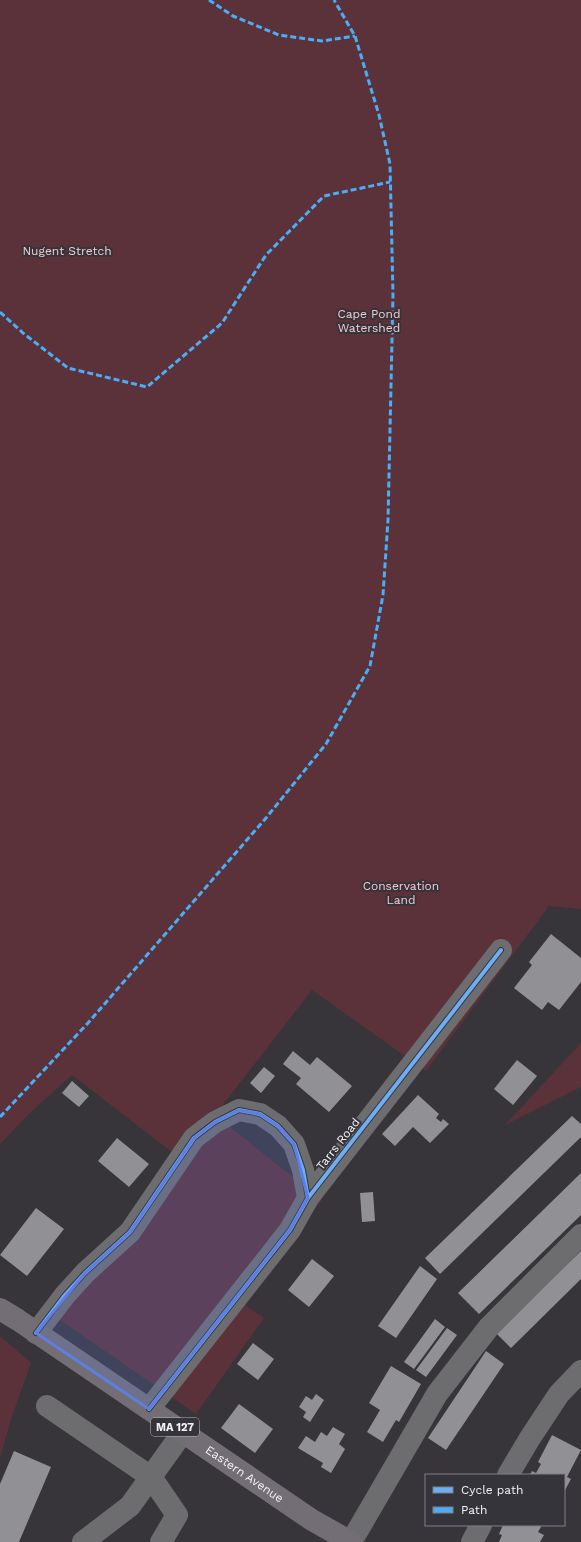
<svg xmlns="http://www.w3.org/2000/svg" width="581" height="1542" viewBox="0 0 581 1542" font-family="'Work Sans',sans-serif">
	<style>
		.green { fill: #5b323a }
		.building { fill: #919195 }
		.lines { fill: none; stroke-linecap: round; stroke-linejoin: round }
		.minor { stroke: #6d6c6f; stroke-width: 22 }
		.major { stroke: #736d75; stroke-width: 22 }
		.quiet { stroke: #49aef6; stroke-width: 3; stroke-dasharray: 6 3; stroke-linecap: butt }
		.cycleway-casing { stroke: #36343b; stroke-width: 6 }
		.cycleway { stroke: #6dadf4; stroke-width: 4 }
		.marked { fill: #5e7fe1; fill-opacity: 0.2; stroke: #5e7fe1; stroke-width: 3; stroke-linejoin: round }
		.labels { text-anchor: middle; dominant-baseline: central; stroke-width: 4; stroke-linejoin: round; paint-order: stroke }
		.shield { fill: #36343b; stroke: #bbb9bf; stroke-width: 1 }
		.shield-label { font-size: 11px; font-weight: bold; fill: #f4f2f7 }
		.park-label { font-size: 12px; fill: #f9cacf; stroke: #36343b }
		.street-label { font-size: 12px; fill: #f4f2f7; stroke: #36343b }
	</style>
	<rect width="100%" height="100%" fill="#37353a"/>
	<path class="green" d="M0 0H581V909L549 906 426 1071 312 990 215 1115 322 1200 242 1303 264 1318 196 1414 54 1316 177 1156 72 1075 31 1112 0 1144Z
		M581 1043V1087L505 1125Z
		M0 1336 31 1363 10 1422 0 1458Z"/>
	<path class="building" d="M551 934 581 958V982L559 1010 548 1002 542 1010 514 988 532 965 529 962Z
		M293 1051 310 1065 317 1057 352 1086 329 1112 296 1084 301 1078 283 1064Z
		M517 1060 537 1076 513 1105 494 1089Z
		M264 1067 275 1076 261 1093 250 1083Z
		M72 1081 89 1096 79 1107 62 1093Z
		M418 1095 439 1114 436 1118 441 1122 443 1119 449 1124 430 1143 413 1127 395 1146 382 1134Z
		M572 1116 581 1124V1137L440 1274 425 1258Z
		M117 1138 149 1164 129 1187 98 1161Z
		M581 1173V1215L479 1314 458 1293Z
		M373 1192 375 1221 362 1222 360 1193Z
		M36 1208 64 1229 27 1276 0 1255Z
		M581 1251V1279L511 1348 496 1333Z
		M312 1259 334 1276 309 1307 288 1290Z
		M420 1266 437 1279 396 1338 378 1326Z
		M435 1319 445 1327 414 1369 404 1362Z
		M447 1328 457 1335 426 1377 416 1370Z
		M253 1343 274 1359 258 1380 237 1364Z
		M486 1351 504 1364 446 1450 428 1438Z
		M391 1366 421 1384 399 1422 396 1420 383 1442 367 1432 380 1410 369 1403Z
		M316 1394 324 1400 310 1422 303 1417 306 1412 299 1407 306 1396 312 1400Z
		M239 1404 273 1429 255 1453 221 1428Z
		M333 1427 345 1434 339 1444 345 1449 331 1473 321 1467 323 1463 298 1448 306 1436 315 1442 321 1432 327 1436Z
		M552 1435 581 1450 567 1477 571 1479 564 1492V1475H530L532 1471 536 1473 541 1464 538 1462Z
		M14 1451 51 1467 19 1542H0V1484Z
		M503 1525H542L538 1532 544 1535 540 1542H499L502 1535 499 1534Z"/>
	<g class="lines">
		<path class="minor" d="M36 1333 65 1295 85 1273 130 1232 194 1138 215 1122 239 1110 260 1114 278 1126 294 1144 303 1170 308 1198
			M47 1406 151 1477 177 1515 161 1542
			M149 1409 290 1230 308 1198 501 950
			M508 1475 530 1438 559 1394 581 1371
			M83 1542 130 1506 183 1432
			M351 1542 437 1394 489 1327 581 1235
			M472 1542 481 1525"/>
		<path class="major" id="s1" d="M0 1309 18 1320 312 1520 351 1542"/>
		<path class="quiet" d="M209 0 233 16 279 35 322 41 355 36
			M0 312 23 333 68 368 147 387 222 323 266 255 324 196 390 182
			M0 1117 88 1023 266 818 326 744 370 666 383 595 388 520 393 295 390 164 379 115 355 36 334 0"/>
		<g class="cycleway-casing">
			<path id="cycleway" d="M36 1333 65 1295 85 1273 130 1232 194 1138 215 1122 239 1110 260 1114 278 1126 294 1144 303 1170 308 1198
				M149 1409 290 1230 308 1198 501 950"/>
		</g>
		<use href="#cycleway" class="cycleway"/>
	</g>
	<path class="marked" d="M239 1110 260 1114 278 1126 294 1144 308 1198 290 1230 149 1409 36 1333 85 1273 130 1232 194 1138 215 1122Z"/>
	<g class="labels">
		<rect class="shield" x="151" y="1418" width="48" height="18" rx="3"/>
		<g class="shield-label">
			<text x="175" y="1427">MA 127</text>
		</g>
		<g class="park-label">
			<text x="67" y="251">Nugent Stretch</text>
			<text x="369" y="314">Cape Pond<tspan x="369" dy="14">Watershed</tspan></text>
			<text x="401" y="886">Conservation<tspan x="401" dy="14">Land</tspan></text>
		</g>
		<g class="street-label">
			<text transform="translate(338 1144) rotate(-52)">Tarrs Road</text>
			<text stroke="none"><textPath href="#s1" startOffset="295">Eastern Avenue</textPath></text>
		</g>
	</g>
	<rect x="425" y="1474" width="140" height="52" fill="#36343b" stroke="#828086"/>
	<rect x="433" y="1487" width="20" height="6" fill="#6dadf4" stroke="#828086"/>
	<text x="461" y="1494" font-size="12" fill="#f4f2f7">Cycle path</text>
	<rect x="433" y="1507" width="20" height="6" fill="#49aef6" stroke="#828086"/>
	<text x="461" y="1514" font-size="12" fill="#f4f2f7">Path</text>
</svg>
